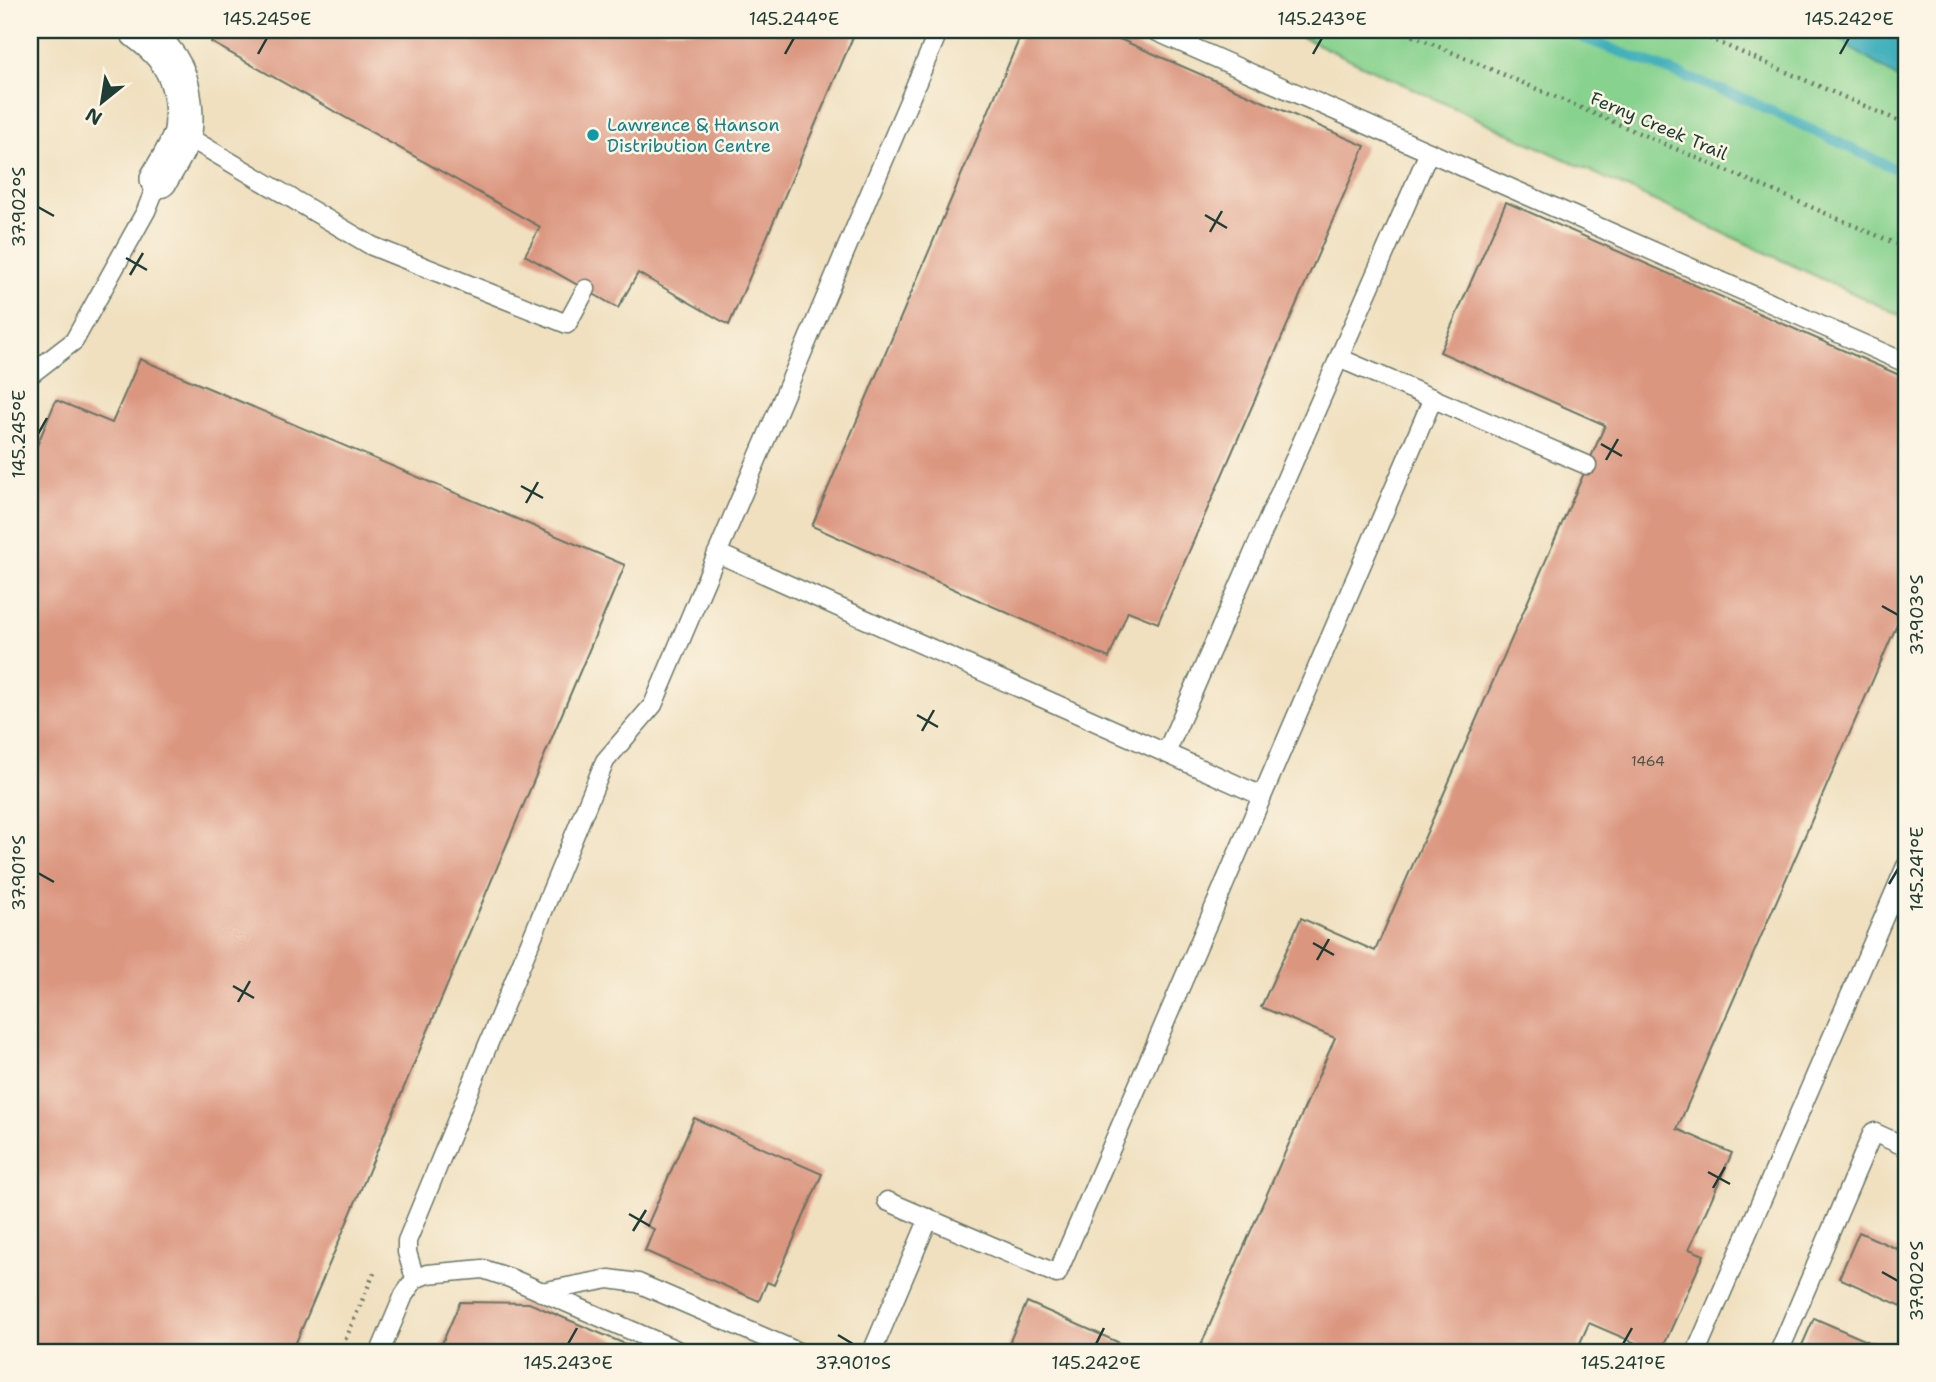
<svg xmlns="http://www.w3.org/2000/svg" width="1936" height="1382" viewBox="0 0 1936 1382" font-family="'Shantell Sans',sans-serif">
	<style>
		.green { fill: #87d28e; stroke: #538861; stroke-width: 2 }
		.water { fill: #3fafbb; stroke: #2f7678; stroke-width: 2 }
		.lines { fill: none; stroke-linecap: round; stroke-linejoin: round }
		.stream { stroke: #3fafbb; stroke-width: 10 }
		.building { fill: #db9680 }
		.service-casing { stroke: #687665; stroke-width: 21 }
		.minor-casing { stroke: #687665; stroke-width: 40 }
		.path { stroke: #687665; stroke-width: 4.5; stroke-dasharray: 2 5; stroke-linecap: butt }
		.service { stroke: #fff; stroke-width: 18 }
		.minor { stroke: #fff; stroke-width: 37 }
		.ticks { fill: none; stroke: #1f3d34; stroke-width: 2.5 }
		.culture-dot { fill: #0f9aa8; stroke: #fcf5e5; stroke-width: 2.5 }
		.labels { text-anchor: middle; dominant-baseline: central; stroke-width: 5; stroke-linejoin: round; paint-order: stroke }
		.number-label { font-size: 14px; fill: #4e5347 }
		.culture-label { font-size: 18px; fill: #0d838f; stroke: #fcf5e5; text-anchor: start }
		.street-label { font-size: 18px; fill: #1f3d34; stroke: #fcf5e5 }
		.neatline { fill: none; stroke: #1f3d34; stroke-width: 2.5 }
		.ticks-label { font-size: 18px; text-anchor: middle; fill: #1f3d34 }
	</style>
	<rect width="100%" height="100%" fill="#fcf5e5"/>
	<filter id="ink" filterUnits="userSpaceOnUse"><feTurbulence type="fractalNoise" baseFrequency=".0143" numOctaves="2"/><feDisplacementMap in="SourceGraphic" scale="14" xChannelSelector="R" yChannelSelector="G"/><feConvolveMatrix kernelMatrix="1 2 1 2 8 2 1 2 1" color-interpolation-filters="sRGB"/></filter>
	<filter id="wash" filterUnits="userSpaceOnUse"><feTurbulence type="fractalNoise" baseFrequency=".00686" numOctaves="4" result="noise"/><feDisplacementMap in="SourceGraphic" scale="28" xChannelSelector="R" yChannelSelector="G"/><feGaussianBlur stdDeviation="1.57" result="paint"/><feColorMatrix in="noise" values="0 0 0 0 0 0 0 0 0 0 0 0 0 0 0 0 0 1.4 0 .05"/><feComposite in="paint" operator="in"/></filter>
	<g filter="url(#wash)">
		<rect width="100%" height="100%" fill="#f0e0c0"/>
		<path class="green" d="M1287 30H1906V318Z"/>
		<path class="water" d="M1828 30H1906V83L1857 52Z"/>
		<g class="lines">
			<path class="stream" d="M1562 30 1750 101 1906 174"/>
		</g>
		<g id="blocks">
			<path class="building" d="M217 30H856L729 325 638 273 618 308 525 255 540 227 211 42Z
				M1023 30H1099L1365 146 1158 623 1128 611 1109 658 812 526Z
				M1506 202 1906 378V604L1677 1129 1732 1153 1689 1249 1704 1255 1661 1352H1656L1589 1323 1576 1352H1198L1335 1038 1261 1007 1301 918 1375 951 1605 425 1440 352Z
				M140 359 625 565 292 1352H30V462L56 400 112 423Z
				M694 1118 822 1174 774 1285 767 1282 759 1301 645 1251 654 1229 647 1226Z
				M1859 1232 1906 1253V1308L1839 1278Z
				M460 1302 529 1303 644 1352H451L440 1348Z
				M1027 1302 1140 1352H1005Z
				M1814 1318 1892 1352H1799Z"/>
		</g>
	</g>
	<g filter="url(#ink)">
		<use href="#blocks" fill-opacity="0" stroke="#687665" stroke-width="2"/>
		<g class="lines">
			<g class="service-casing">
				<path id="service" d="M1153 30 1906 363
					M183 134 372 246 567 324 586 289
					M1339 358 1587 465
					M30 375 74 341 146 211 159 179
					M717 553 1262 796
					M1166 753 1429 152
					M887 1201 1057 1274 1433 398
					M415 1279 407 1252V1241L605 761 653 705 939 30
					M541 1292 609 1279 638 1283 798 1352
					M380 1352 404 1295 415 1279 427 1274 483 1269 510 1278 681 1352
					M872 1352 929 1218
					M1696 1352 1906 866
					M1779 1352 1873 1132 1906 1147"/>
			</g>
			<g class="minor-casing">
				<path id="minor" d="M138 30C164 49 180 69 183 102 184 113 185 125 182 135 177 151 167 165 159 179"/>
			</g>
			<path class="path" d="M1400 30 1906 248
				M1690 30 1906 124
				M340 1352 374 1273"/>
			<use href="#service" class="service"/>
			<use href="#minor" class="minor"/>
		</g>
	</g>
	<path class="ticks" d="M258 54 267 38M785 54 794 38M1313 54 1322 38M1840 54 1849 38M38 207 54 216M1205 215 1227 228M1210 232 1222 211M126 258 147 270M130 275 143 253M38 434 47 418M1601 444 1622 456M1606 460 1618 439M521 486 543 498M526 503 538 482M1882 606 1898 615M917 715 938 727M922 731 934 710M38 873 54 882M1889 884 1898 869M1313 943 1334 955M1317 960 1329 939M233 986 254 998M238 1002 250 981M1708 1172 1730 1184M1713 1188 1725 1167M629 1214 650 1226M633 1231 646 1210M1882 1272 1898 1281M838 1335 853 1344M568 1344 577 1328M1096 1344 1104 1328M1623 1344 1632 1328"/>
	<circle class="culture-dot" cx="593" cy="135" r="7"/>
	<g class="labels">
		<g class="number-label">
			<text x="1648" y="761">1464</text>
		</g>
		<g class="culture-label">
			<text x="607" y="125">Lawrence &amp; Hanson<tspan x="607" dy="21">Distribution Centre</tspan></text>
		</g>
		<g class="street-label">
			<text transform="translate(1659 126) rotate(23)">Ferny Creek Trail</text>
		</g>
	</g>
	<rect width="1936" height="1382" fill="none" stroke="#fcf5e5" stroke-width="77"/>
	<g transform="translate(102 102) rotate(210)" stroke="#fcf5e5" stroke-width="5" paint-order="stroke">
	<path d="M0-5L12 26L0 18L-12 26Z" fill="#1f3d34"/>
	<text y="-10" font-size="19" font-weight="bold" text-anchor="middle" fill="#1f3d34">N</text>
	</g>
	<rect x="38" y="38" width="1860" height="1306" class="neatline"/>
	<g class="ticks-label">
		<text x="267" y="25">145.245°E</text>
		<text x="794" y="25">145.244°E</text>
		<text x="1322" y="25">145.243°E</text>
		<text x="1849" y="25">145.242°E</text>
		<text transform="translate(19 207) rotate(-90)" y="6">37.902°S</text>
		<text transform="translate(19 434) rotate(-90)" y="6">145.245°E</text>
		<text transform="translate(1917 615) rotate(-90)" y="6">37.903°S</text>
		<text transform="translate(1917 869) rotate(-90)" y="6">145.241°E</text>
		<text transform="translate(19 873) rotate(-90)" y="6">37.901°S</text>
		<text transform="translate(1917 1281) rotate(-90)" y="6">37.902°S</text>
		<text x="568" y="1369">145.243°E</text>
		<text x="853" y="1369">37.901°S</text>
		<text x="1096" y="1369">145.242°E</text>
		<text x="1623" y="1369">145.241°E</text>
	</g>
</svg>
